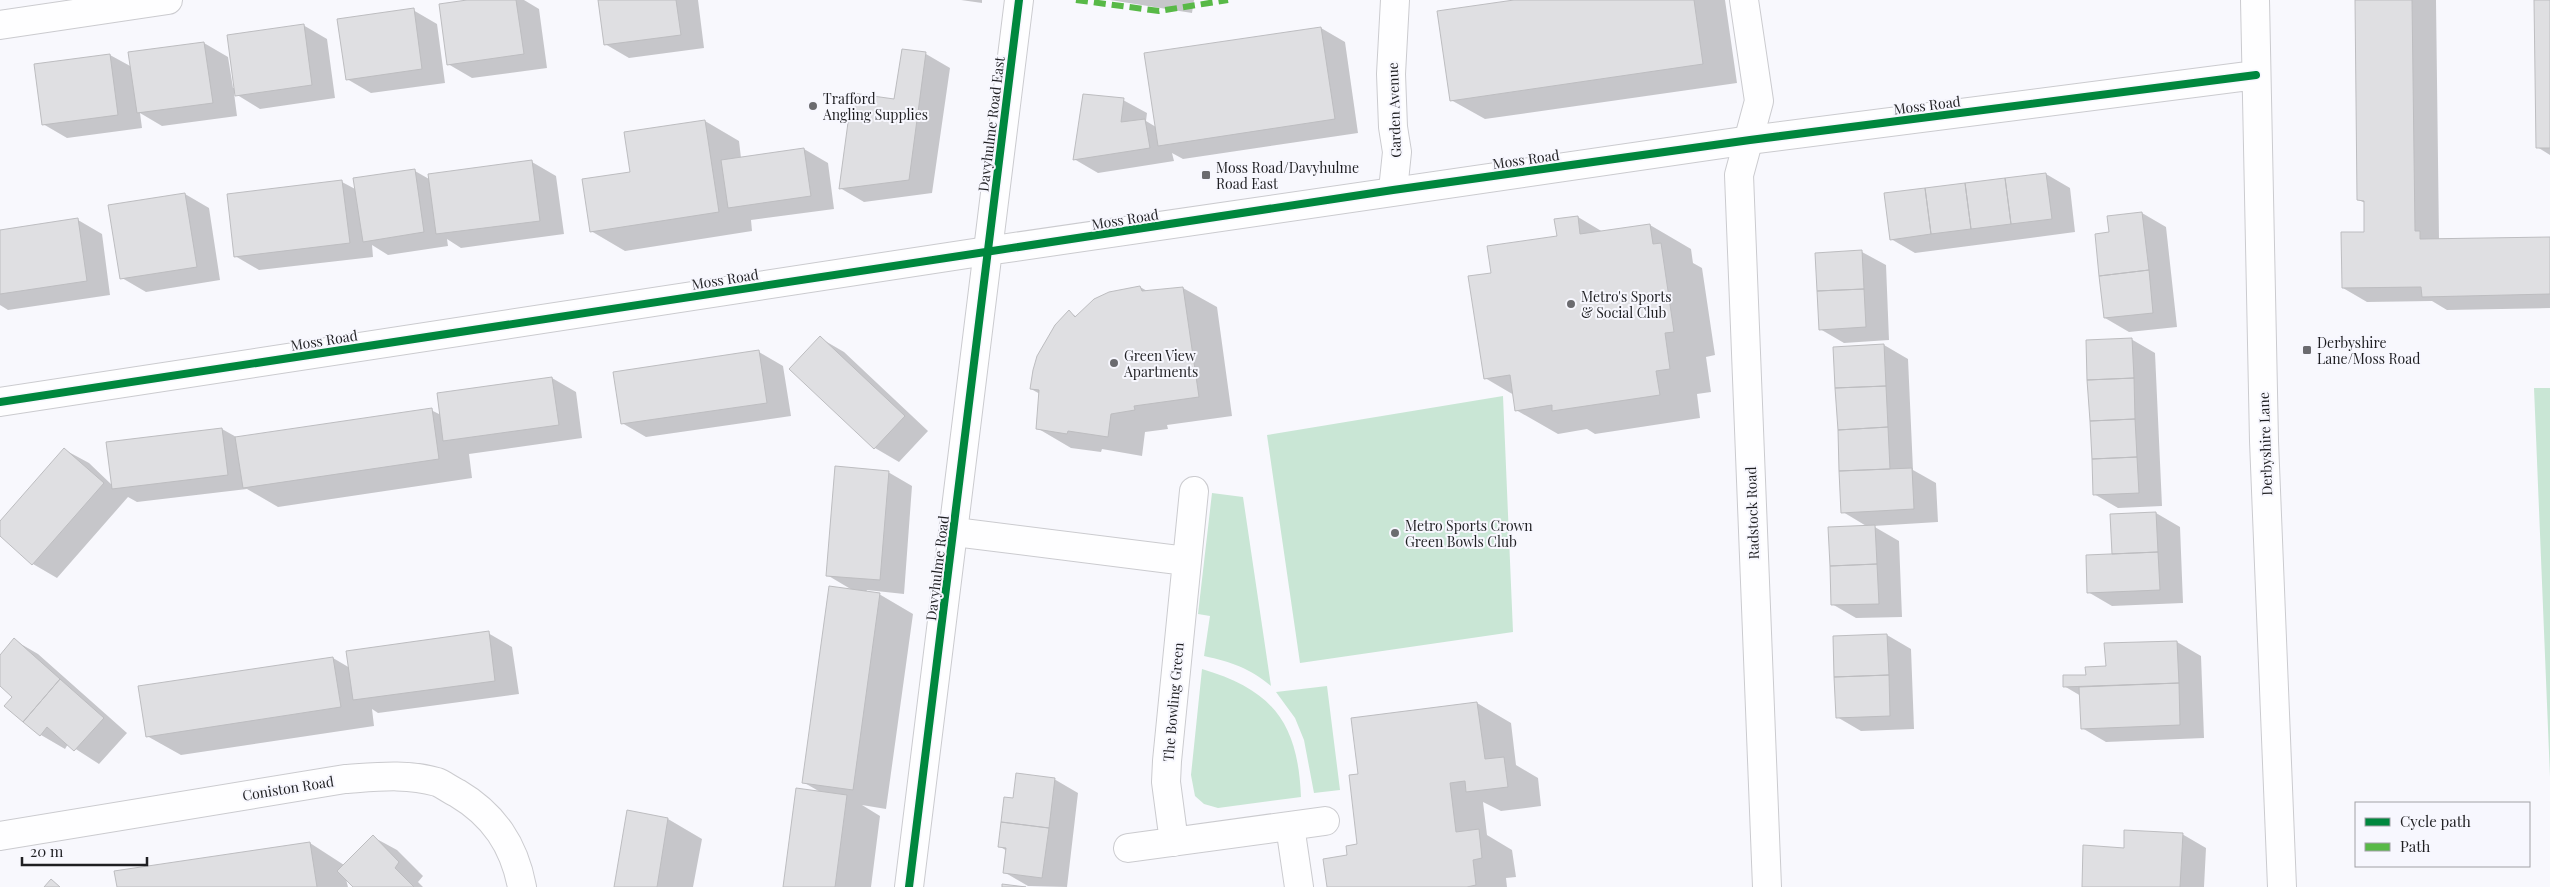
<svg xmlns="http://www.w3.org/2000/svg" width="2550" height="887" viewBox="0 0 2550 887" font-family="'Playfair Display',serif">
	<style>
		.green { fill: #c9e6d5 }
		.shadow { fill: #0003 }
		.building { fill: #dfdfe2; stroke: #bdbdc0 }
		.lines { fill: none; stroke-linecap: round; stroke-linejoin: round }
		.minor-casing { stroke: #cbcbcf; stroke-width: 30 }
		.tertiary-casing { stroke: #cbcbcf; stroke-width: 30 }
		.minor { stroke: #fefeff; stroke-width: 28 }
		.tertiary { stroke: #fefeff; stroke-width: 28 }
		.quiet { stroke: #58b947; stroke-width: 6; stroke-dasharray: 12 6; stroke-linecap: butt }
		.cycleway-casing { stroke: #f7f7fe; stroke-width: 11 }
		.cycleway { stroke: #00873e; stroke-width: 8 }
		.poi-dot { fill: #6b6b6f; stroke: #f7f7fe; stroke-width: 2 }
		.labels { text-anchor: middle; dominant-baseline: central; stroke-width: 4; stroke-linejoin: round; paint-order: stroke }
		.poi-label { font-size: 14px; fill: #1f1f22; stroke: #f7f7fe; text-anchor: start }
		.street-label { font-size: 14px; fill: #1f1f22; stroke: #f7f7fe }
	</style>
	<rect width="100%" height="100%" fill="#f8f8fd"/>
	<path class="green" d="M2534 388H2550V777Z
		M1503 396 1513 632 1300 663 1267 435Z
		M1212 493 1243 497 1271 686C1249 668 1232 662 1204 656L1210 616 1198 614Z
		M1202 669C1273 690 1298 723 1301 797L1218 808 1204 804 1195 796 1191 775Z
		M1327 686 1340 790 1314 793 1304 740 1295 718 1276 692Z"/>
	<path class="shadow" d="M476 0H524L539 9 547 68 472 78 448 64Z
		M599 0H698L704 48 629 58 605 44Z
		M961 0H982V3Z
		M1110 0H1194L1192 13Z
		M1523 0H1725L1737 83 1485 119 1451 100Z
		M2357 0H2436L2439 240 2550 238V308L2447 310 2432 301 2367 302 2343 288 2365 233V203L2359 200Z
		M2535 0H2550V155L2537 147Z
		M413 10 437 24 445 83 371 93 347 79Z
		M303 25 327 39 335 98 260 109 234 93 237 116 162 126 140 113 142 128 67 138 43 124 110 55 132 67 130 53 204 43 228 57 233 88H235Z
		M1321 28 1345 42 1358 133 1183 159 1172 153 1174 161 1098 173 1074 159 1123 100 1147 113 1146 121 1156 127Z
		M926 54 950 68 932 193 864 202 840 188Z
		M705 121 739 141 741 158 804 149 828 163 834 209 751 220 752 231 625 251 591 231 631 173Z
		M532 162 556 176 564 234 461 248 447 239 448 246 388 255 372 245 373 257 259 270 235 256 342 182 357 190 415 171 429 179Z
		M2046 174 2070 188 2075 232 1915 253 1891 239Z
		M185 194 209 208 220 280 146 292 122 278Z
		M2142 213 2166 227 2177 327 2129 332 2105 318 2111 233Z
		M1578 217 1603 232 1650 225 1691 249 1693 263 1702 268 1715 355 1706 357 1711 392 1697 394 1700 418 1595 434 1587 429 1558 434 1516 410 1514 395 1485 378 1493 274 1558 237Z
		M78 220 102 234 110 295 8 310 0 305V231Z
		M1862 252 1886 265 1889 340 1844 343 1820 329Z
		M1140 287 1149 292 1183 288 1217 307 1232 416 1167 425 1168 429 1145 432 1142 456 1102 449 1101 452 1071 448 1037 428 1040 394 1031 389 1038 357 1047 339 1069 312 1077 317Z
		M820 338 844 352 928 431 899 462 875 448 791 369Z
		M2131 339 2155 353 2162 506 2118 508 2094 494Z
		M1884 345 1908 359 1913 470 1936 483 1938 522 1873 526 1899 541 1902 617 1856 618 1832 604 1868 527 1843 512Z
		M759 352 783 366 791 416 646 437 622 423Z
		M552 378 576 392 582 438 469 454 472 478 278 507 247 489 137 502 128 497 57 578 33 564 0 535V523L65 450 89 463 112 485 222 429 238 438 431 410 441 415Z
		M888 472 912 486 904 594 867 590 866 592 879 594 913 614 886 809 862 805 880 816 871 887H784L822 793 803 782 854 591 827 575Z
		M2156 513 2180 527 2183 603 2112 606 2088 592 2113 555 2112 515Z
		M488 633 512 647 519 694 378 713 372 709 374 726 181 755 147 736 139 687 333 658 350 668Z
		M1887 635 1911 649 1914 729 1861 731 1837 717Z
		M14 640 38 654 127 733 99 764 68 744 65 749 41 735 6 706 14 697 0 685V657Z
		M2177 642 2201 656 2204 738 2106 742 2082 728 2081 696 2064 686 2107 667Z
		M1477 703 1511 723 1516 765 1538 778 1541 806 1501 811 1483 802 1487 835 1512 850 1516 877 1506 878 1507 887H1328L1348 856 1359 845V775Z
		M1054 779 1078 793 1067 887 1028 886 1004 872 1007 851 999 846 1014 799Z
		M628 812 668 819 702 839 693 887H615Z
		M2182 834 2206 848 2204 887H2083L2125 849Z
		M373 837 397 850 423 876 418 882 423 887H354L346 879 348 887H118L116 872 310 843 344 865Z"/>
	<path class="building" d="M467 0H516L524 54 447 65 439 4Z
		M598 0H676L681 35 604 45Z
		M1514 0H1694L1703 64 1450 101 1437 11Z
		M2355 0H2412L2415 231H2420V239L2550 237V294L2422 297 2421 287 2342 288 2341 232H2364V201L2357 200Z
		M2534 0H2550V148H2536Z
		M414 8 422 69 346 80 337 19Z
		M304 24 312 85 235 96 227 35Z
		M1321 27 1335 119 1158 146 1144 53Z
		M204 42 213 103 137 113 128 52Z
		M902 49 926 52 909 180 839 189 852 93 894 99Z
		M110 54 118 115 42 125 34 64Z
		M1083 94 1124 98 1121 122 1145 119 1150 148 1073 160Z
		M705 120 719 212 590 232 582 179 630 172 624 132Z
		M804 148 811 196 728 208 721 160Z
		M532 160 540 221 436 234 428 174Z
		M415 169 424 232 363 242 353 178Z
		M2046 173 2052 219 2011 224 2005 178Z
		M2005 178 2011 224 1971 229 1965 183Z
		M342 180 350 243 234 257 227 194Z
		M1965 183 1971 229 1931 234 1925 188Z
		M1925 188 1931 234 1890 240 1884 193Z
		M185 193 197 267 120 279 108 205Z
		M2142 212 2149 270 2099 276 2095 234 2109 232 2107 216Z
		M1578 216 1580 234 1650 224 1653 244 1661 243 1674 332 1665 333 1670 369 1656 371 1660 395 1552 411V405L1515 411 1510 375 1484 379 1468 276 1491 273 1487 246 1557 236 1554 219Z
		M78 218 87 281 0 294V230Z
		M1862 250 1864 289 1817 291 1815 253Z
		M2149 270 2153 313 2104 318 2099 276Z
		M1140 286 1142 291 1183 287 1199 397 1134 406 1135 410 1111 414 1108 437 1068 431 1067 434 1036 429 1039 390 1030 389 1033 370 1037 356 1055 325 1069 310 1075 317 1094 299 1109 292Z
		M1864 289 1866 327 1819 330 1817 291Z
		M820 336 905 416 874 449 789 369Z
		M2132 338 2134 378 2087 380 2086 340Z
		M1884 344 1886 386 1835 388 1833 347Z
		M759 350 767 403 621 424 613 372Z
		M552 377 559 425 443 441 437 393Z
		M2134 378 2135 419 2090 421 2087 380Z
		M1886 386 1888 427 1838 430 1835 388Z
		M432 408 439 459 243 488 235 437Z
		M2135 419 2137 457 2092 459 2090 421Z
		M1888 427 1890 469 1839 471 1838 430Z
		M222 428 228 475 112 489 106 442Z
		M64 448 104 483 32 565 0 536V521Z
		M2137 457 2139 493 2093 495 2092 459Z
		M835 466 889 471 880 580 826 576Z
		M1912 468 1914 509 1841 513 1839 471Z
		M2156 512 2158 552 2112 554 2110 514Z
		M1875 525 1877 564 1830 566 1828 527Z
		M2158 552 2160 590 2087 593 2086 555Z
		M1877 564 1879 604 1831 605 1830 566Z
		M829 586 880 593 853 790 802 783Z
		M489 631 495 681 353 700 346 651Z
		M1887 634 1889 675 1834 677 1833 636Z
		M14 638 60 679 23 722 4 706 12 697 0 686V655Z
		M2177 641 2179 683 2063 687V675H2086L2085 667 2106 666 2104 643Z
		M333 657 341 707 146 737 138 686Z
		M1889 675 1890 716 1836 718 1834 677Z
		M60 679 104 718 74 751 47 727 40 736 23 722Z
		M2179 683 2180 725 2081 729 2079 687Z
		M1477 702 1485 759 1504 757 1508 787 1466 792 1465 781 1450 783 1456 832 1479 829 1482 858 1473 860 1476 885 1467 887H1327L1323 859 1347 855 1346 846 1357 844 1349 775 1358 774 1351 718Z
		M1016 773 1055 778 1049 828 1001 822 1004 797 1013 798Z
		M796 788 847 795 835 887H783Z
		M627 810 668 818 657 887H614Z
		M1001 822 1049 828 1042 878 1003 873 1006 848 998 847Z
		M2124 830 2183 833 2180 887H2082L2083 845 2124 848Z
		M373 835 399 862 395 868 414 887H353L337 871Z
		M310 842 317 887H117L114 871Z
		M51 879 60 887H44Z
		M1002 884 1026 887H1002Z"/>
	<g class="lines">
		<g class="minor-casing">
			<path id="minor" d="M1744 0 1759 101 1739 175 1767 887
				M0 25 168 0
				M1393 190 1397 152 1393 127 1391 74 1395 0
				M0 402 987 251
				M955 532 1186 561
				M1290 826 1299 887
				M0 836 345 779C375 777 407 773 437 782 443 784 450 790 457 793 494 815 514 845 522 887
				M1174 842 1166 782 1167 761 1194 491
				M1128 848 1325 821"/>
		</g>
		<g class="tertiary-casing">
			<path id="tertiary" d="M2255 0 2264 441 2282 887
				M987 251 1750 140 2256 75
				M909 887 1019 0"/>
		</g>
		<use href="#minor" class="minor"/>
		<use href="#tertiary" class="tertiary"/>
		<path class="quiet" d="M1076 0 1159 11 1228 0"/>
		<g class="cycleway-casing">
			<path id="cycleway" d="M0 402 1393 190 1750 140 2256 75
				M909 887 1019 0"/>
		</g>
		<use href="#cycleway" class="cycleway"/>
	</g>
	<g class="poi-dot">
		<circle cx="813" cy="106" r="5"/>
		<rect x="1201" y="170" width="10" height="10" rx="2.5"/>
		<circle cx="1571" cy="304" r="5"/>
		<rect x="2302" y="345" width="10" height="10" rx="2.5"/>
		<circle cx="1114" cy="363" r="5"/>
		<circle cx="1395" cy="533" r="5"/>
	</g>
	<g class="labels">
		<g class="poi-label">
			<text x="823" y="98">Trafford<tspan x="823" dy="16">Angling Supplies</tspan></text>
			<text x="1216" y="167">Moss Road/Davyhulme<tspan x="1216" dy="16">Road East</tspan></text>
			<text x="1581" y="296">Metro's Sports<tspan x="1581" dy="16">&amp; Social Club</tspan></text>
			<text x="2317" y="342">Derbyshire<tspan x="2317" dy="16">Lane/Moss Road</tspan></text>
			<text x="1124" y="355">Green View<tspan x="1124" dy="16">Apartments</tspan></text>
			<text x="1405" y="525">Metro Sports Crown<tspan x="1405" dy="16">Green Bowls Club</tspan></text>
		</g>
		<g class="street-label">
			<text transform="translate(1927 105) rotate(-7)">Moss Road</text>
			<text transform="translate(1394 110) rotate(-92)">Garden Avenue</text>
			<text transform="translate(991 124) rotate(-83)">Davyhulme Road East</text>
			<text transform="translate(1526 159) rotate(-8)">Moss Road</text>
			<text transform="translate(1125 219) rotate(-9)">Moss Road</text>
			<text transform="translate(725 279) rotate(-9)">Moss Road</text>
			<text transform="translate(324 340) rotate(-9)">Moss Road</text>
			<text transform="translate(2265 444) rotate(-92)">Derbyshire Lane</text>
			<text transform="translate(1752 513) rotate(-92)">Radstock Road</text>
			<text transform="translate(937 568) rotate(-83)">Davyhulme Road</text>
			<text transform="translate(1173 702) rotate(-85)">The Bowling Green</text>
			<text transform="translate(288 788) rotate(-9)">Coniston Road</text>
		</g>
	</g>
	<rect x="2355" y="802" width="175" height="65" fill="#f7f7fe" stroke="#a1a1a6"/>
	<rect x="2365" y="818" width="25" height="8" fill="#00873e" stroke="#a1a1a6"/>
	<text x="2400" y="827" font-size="15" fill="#1f1f22">Cycle path</text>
	<rect x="2365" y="843" width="25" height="8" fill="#58b947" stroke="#a1a1a6"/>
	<text x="2400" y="852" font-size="15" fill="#1f1f22">Path</text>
	<path d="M22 857v8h125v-8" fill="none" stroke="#1f1f22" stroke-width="2.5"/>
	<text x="30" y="857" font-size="15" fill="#1f1f22" stroke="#f7f7fe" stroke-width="4" paint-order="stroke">20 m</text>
</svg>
